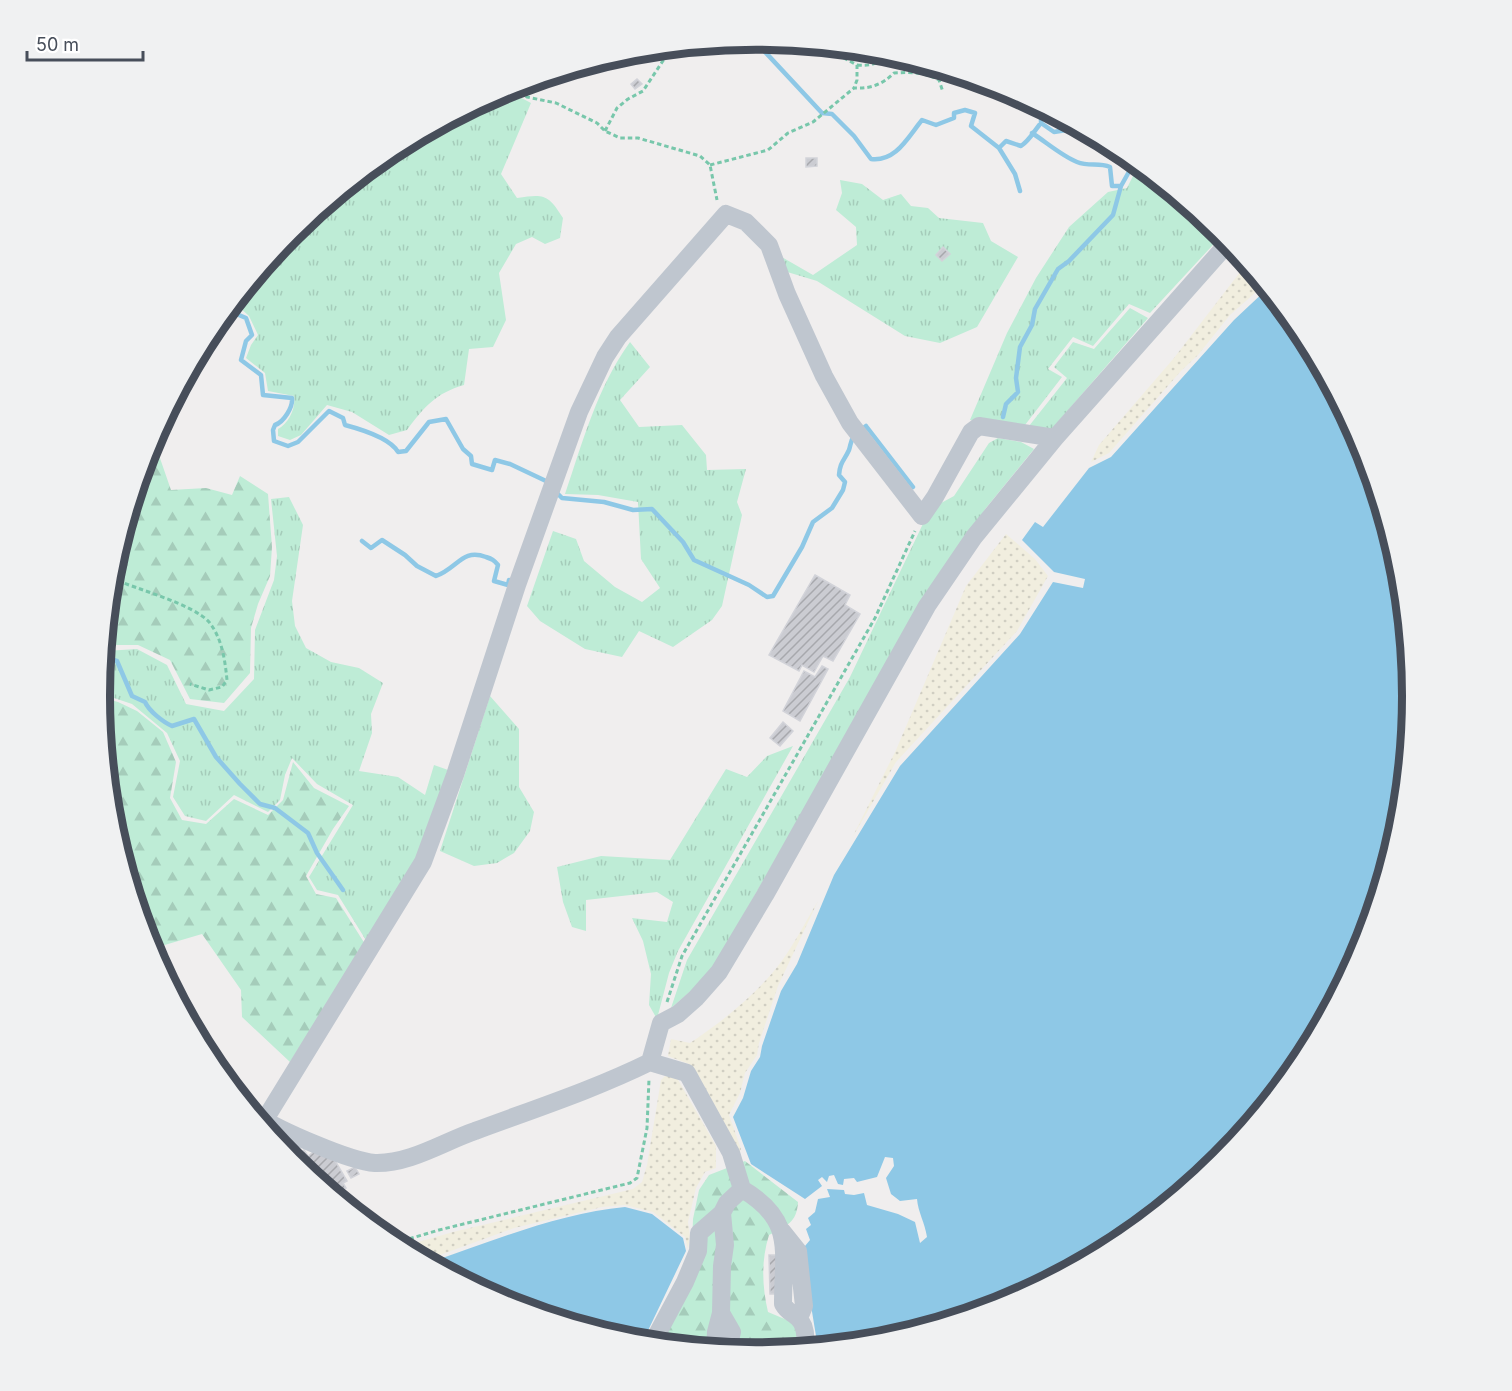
<svg xmlns="http://www.w3.org/2000/svg" width="1512" height="1391" viewBox="0 0 1512 1391" font-family="Inter,sans-serif">
	<style>
		.grass { fill: url(#grass-tufts) }
		.forest { fill: url(#forest-firs) }
		.sand { fill: url(#sand-dots) }
		.water { fill: #8ec8e6 }
		.lines { fill: none; stroke-linecap: round; stroke-linejoin: round }
		.stream { stroke: #8ec8e6; stroke-width: 4.5 }
		.building { fill: url(#building-hatch); stroke: #d2d3d9; stroke-width: 1.5 }
		.path { stroke: #78c7ab; stroke-width: 3; stroke-dasharray: 4.5 3; stroke-linecap: butt }
		.minor { stroke: #bfc6cf; stroke-width: 18 }
		.rim { fill: none; stroke: #474e5a; stroke-width: 8 }
	</style>
	<defs>
		<pattern id="grass-tufts" width="24" height="20" patternUnits="userSpaceOnUse" patternTransform="scale(1.5)"><rect width="24" height="20" fill="#beecd6"/><path d="M3 7l-1-3M5 7V3M7 7l1-3M15 17l-1-3M17 17v-4M19 17l1-3" fill="none" stroke="#a5ccba"/></pattern>
		<pattern id="forest-firs" width="22" height="20" patternUnits="userSpaceOnUse" patternTransform="scale(1.5)"><rect width="22" height="20" fill="#beecd6"/><path d="M5 1l3.5 6h-7zM16 11l3.5 6h-7z" fill="#a5ccba"/></pattern>
		<pattern id="sand-dots" width="8" height="8" patternUnits="userSpaceOnUse" patternTransform="scale(1.5)"><rect width="8" height="8" fill="#f1eedf"/><path d="M2 2h.1M6 6h.1" fill="none" stroke="#d0cec2" stroke-width="1.8" stroke-linecap="round"/></pattern>
		<pattern id="building-hatch" width="6" height="6" patternUnits="userSpaceOnUse" patternTransform="scale(1.5)"><rect width="6" height="6" fill="#cbccd2"/><path d="M-1 1l2-2M0 6l6-6M5 7l2-2" fill="none" stroke="#a7a8ad"/></pattern>
	</defs>
	<rect width="100%" height="100%" fill="#f0eeee"/>
	<path class="grass" d="M512 87 514 94 531 103 501 174 517 198C544 194 548 194 563 218L560 238 545 244 532 237 516 244 499 273 506 320 493 347 469 349 464 385C436 393 424 407 407 430L389 435 352 412 327 405 301 435 290 440 278 436V429C289 423 296 408 294 396L268 391 265 373 246 358 251 345 258 335 249 316 238 306 242 292 292 231 392 149Z
		M1135 172 1149 173 1223 234 1150 313 1129 304 1093 346 1073 337 1048 369 1062 377 1025 425 970 420 1007 333 1036 278 1069 227 1108 192 1127 188Z
		M840 180 862 184 883 200 901 194 911 206 928 208 939 218 983 223 991 241 1018 257 977 327 940 343 905 336 817 281 784 271 780 256 813 275 857 245 856 227 836 210 842 193Z
		M1130 308 1148 318 1050 431 1029 426 1067 378 1054 367 1073 342 1094 349Z
		M630 342 650 367 620 400 639 427 682 425 706 455 707 470 746 469 737 502 742 515 722 606 712 620 673 647 639 631 622 657 585 649 540 621 527 606 553 531 576 539 584 561 615 587 642 602 660 588 641 559 638 502 598 495 565 494C583 441 597 388 630 342Z
		M998 438 1021 442 1034 449 986 508 925 598 716 963 699 984 671 1008 687 960 850 677 930 509 954 496 989 443Z
		M289 497 303 525 292 601 295 626 306 648 331 662 359 668 383 683 371 714 372 733 359 771 398 777 425 795 434 765 451 771 414 866 367 942 338 895 317 890 309 877 353 805 317 784 292 758 285 775 280 800 268 812 234 795 206 821 185 816 173 797 180 761 167 733 132 704 102 694 101 683 105 651 137 649 167 665 186 704 224 711 254 679 255 630 274 580 277 556 271 499Z
		M490 696 519 729V787L534 812 530 831 514 853 497 863 474 866 440 851Z
		M793 746 678 951 669 973 657 1019 649 1005 651 974 643 941 632 918 667 922 673 902 657 892 586 900V931L572 927 563 902 557 867 601 856 670 860 726 769 747 777 767 756Z"/>
	<path class="forest" d="M153 438 171 490 206 488 232 495 240 476 268 494 272 547 270 576 258 604 251 628 250 673 224 703 190 699 170 660 138 645H104L112 567Z
		M100 697 118 702 137 711 163 732 176 762 170 798 182 820 206 824 234 799 268 815 283 800 293 762 314 788 349 806 333 829 306 876 316 894 336 898 365 944 290 1062 242 1017 241 990 202 934 151 949 149 946 112 823Z
		M745 1161 798 1202C797 1223 786 1226 769 1235 761 1261 762 1286 768 1312L787 1320 797 1326V1347L772 1350 763 1342 752 1341 744 1351 658 1342 674 1286 692 1247 693 1219 699 1190 709 1175Z"/>
	<path class="sand" d="M1247 263 1264 285 1230 315 1198 355 1181 371 1109 453 1091 462 1099 445 1174 358Z
		M1006 534 1035 559 1048 576 1017 631 896 762 852 838 896 750 966 586Z
		M818 901 778 986 759 1043 757 1055 745 1073 740 1093 729 1115 741 1149 739 1153 689 1064 668 1056 671 1039 690 1043C723 1021 757 994 781 962 795 943 806 921 818 901Z
		M666 1075 677 1078 716 1146V1168L705 1172 696 1188 688 1222 690 1236 688 1249 685 1237 653 1212 625 1205 602 1207 514 1228 426 1260 401 1247 453 1232 633 1189 642 1182 647 1165 661 1080Z"/>
	<path class="water" d="M1267 289 1302 331 1363 445 1400 568 1412 696 1400 824 1362 947 1302 1061 1220 1160 1120 1242 1007 1302 884 1339 825 1345 817 1342 803 1257 805 1246 810 1240 806 1229 811 1225 808 1218 815 1212 818 1199 830 1197 827 1189 844 1190 845 1194 854 1195 864 1193 867 1205 898 1214 915 1222 920 1243 927 1237C925 1223 918 1212 917 1199L900 1201 891 1194 886 1178 894 1166 893 1158 885 1157 877 1177 857 1182 854 1178 844 1179 843 1185 838 1184 834 1175 829 1176 827 1182 822 1177 818 1180 822 1186 805 1199 751 1164 733 1117 743 1098 751 1071 760 1057 762 1046 781 991 797 964 834 875 900 766 1020 634 1053 582 1083 588 1085 579 1054 572 1022 540 1035 522 1043 527 1089 468 1111 457 1234 320Z
		M625 1207 652 1214 683 1238 686 1251 643 1341 628 1339 504 1302 431 1262C492 1241 560 1213 625 1207Z"/>
	<g class="lines">
		<path class="stream" d="M753 39 822 113 832 114 854 136 871 159C896 162 908 137 922 120L936 125 954 118V113L965 110 975 113 971 126 999 148 1006 141 1021 146C1030 140 1034 131 1041 123L1054 132 1079 128
			M1023 97 1024 98
			M1041 107V123
			M1032 133C1046 142 1062 156 1077 162 1089 167 1099 162 1110 167L1112 186H1121
			M999 148 1015 174 1020 191
			M227 310 246 318 252 335 246 341 241 360 261 375 263 395 292 398C293 407 284 422 275 425L273 430 274 441 288 446 298 442 329 411 343 418 345 425C360 429 390 438 398 452L406 451 429 422 446 419 463 449 471 456 472 464 492 470 495 460 510 464 546 481 548 484
			M1003 417 1006 404 1018 392 1016 378 1020 347 1032 325 1035 309 1058 269 1069 261 1113 215 1121 186 1135 161
			M861 430 866 426 913 487
			M556 492 562 498 604 502 633 510 652 509 683 542 694 560 749 585 767 597 773 596 802 547 813 522 832 508 843 490 845 482 839 475C840 462 844 461 849 450 851 444 850 441 855 435
			M362 541 371 548 382 540 405 555 417 566 436 576C458 568 462 548 486 557 492 559 494 560 498 565L494 581 508 585 509 580
			M103 657 117 661 132 696 145 702C149 711 163 722 172 726L194 719 216 757 240 784 260 804 275 808 308 833 317 853 343 890
			M274 1136 276 1141"/>
	</g>
	<path class="building" d="M637 79 642 84 635 89 631 84Z
		M806 158H817V166L806 167Z
		M943 247 950 254 942 261 936 255Z
		M815 575 850 595 845 605 860 614 833 661 823 656 814 672 802 665 799 671 769 655Z
		M822 666 828 669 800 721 783 711 804 671 815 677Z
		M783 722 793 731 780 746 770 738Z
		M304 1150 308 1156 316 1150 333 1157 347 1181 343 1183 346 1188 335 1195 291 1158Z
		M355 1167 359 1174 351 1178 347 1171Z
		M769 1255H778L779 1294H770Z"/>
	<g class="lines">
		<path class="path" d="M833 47 842 57 857 65V80L854 88
			M857 65C872 66 879 64 889 53
			M939 80 945 70
			M516 86V89L527 97 556 103 597 123 605 131 620 138H638L700 156 710 165 717 200
			M605 131 617 108 628 99 643 91 672 47
			M710 165 768 150 788 133 813 122 854 88C871 89 883 84 894 73 911 72 924 72 939 80L943 92
			M111 578C136 589 193 604 209 622 222 638 225 660 227 680L222 687 209 690 190 684
			M667 1002 682 956 875 618 915 531
			M395 1243 439 1230 630 1183 637 1178 647 1128 649 1079"/>
		<path class="minor" d="M650 1062 661 1023 678 1014 696 998 719 972 765 895 927 606 974 537 1055 438 1229 242
			M256 1115C279 1130 349 1161 375 1163 410 1164 443 1142 475 1131 534 1109 593 1090 650 1062L687 1073 731 1153 742 1189C795 1220 783 1250 783 1304 788 1313 791 1311 798 1318 806 1325 806 1337 805 1347
			M264 1125V1121L423 862 455 775 517 585 579 412 605 357 618 337 726 214 746 222 769 245 787 294 824 376 850 423 922 516 935 497 971 432 979 426 1055 438
			M782 1231 798 1251 804 1306 799 1318
			M653 1342 685 1282 698 1251 699 1233 722 1213
			M715 1348 716 1332 721 1313
			M728 1349 732 1332 721 1313 722 1266 725 1245 722 1213 727 1203 742 1189"/>
	</g>
	<path d="M0 0H1512V1391H0ZM110 696a646 646 0 1 1 1292 0a646 646 0 1 1-1292 0Z" fill="#f0f1f2" fill-rule="evenodd"/>
	<path class="rim" d="M110 696a646 646 0 1 1 1292 0a646 646 0 1 1-1292 0Z"/>
	<path d="M27 51v9h116v-9" fill="none" stroke="#474e5a" stroke-width="3"/>
	<text x="36" y="51" font-size="18" fill="#474e5a" stroke="#ffffff" stroke-width="4.5" paint-order="stroke">50 m</text>
</svg>
